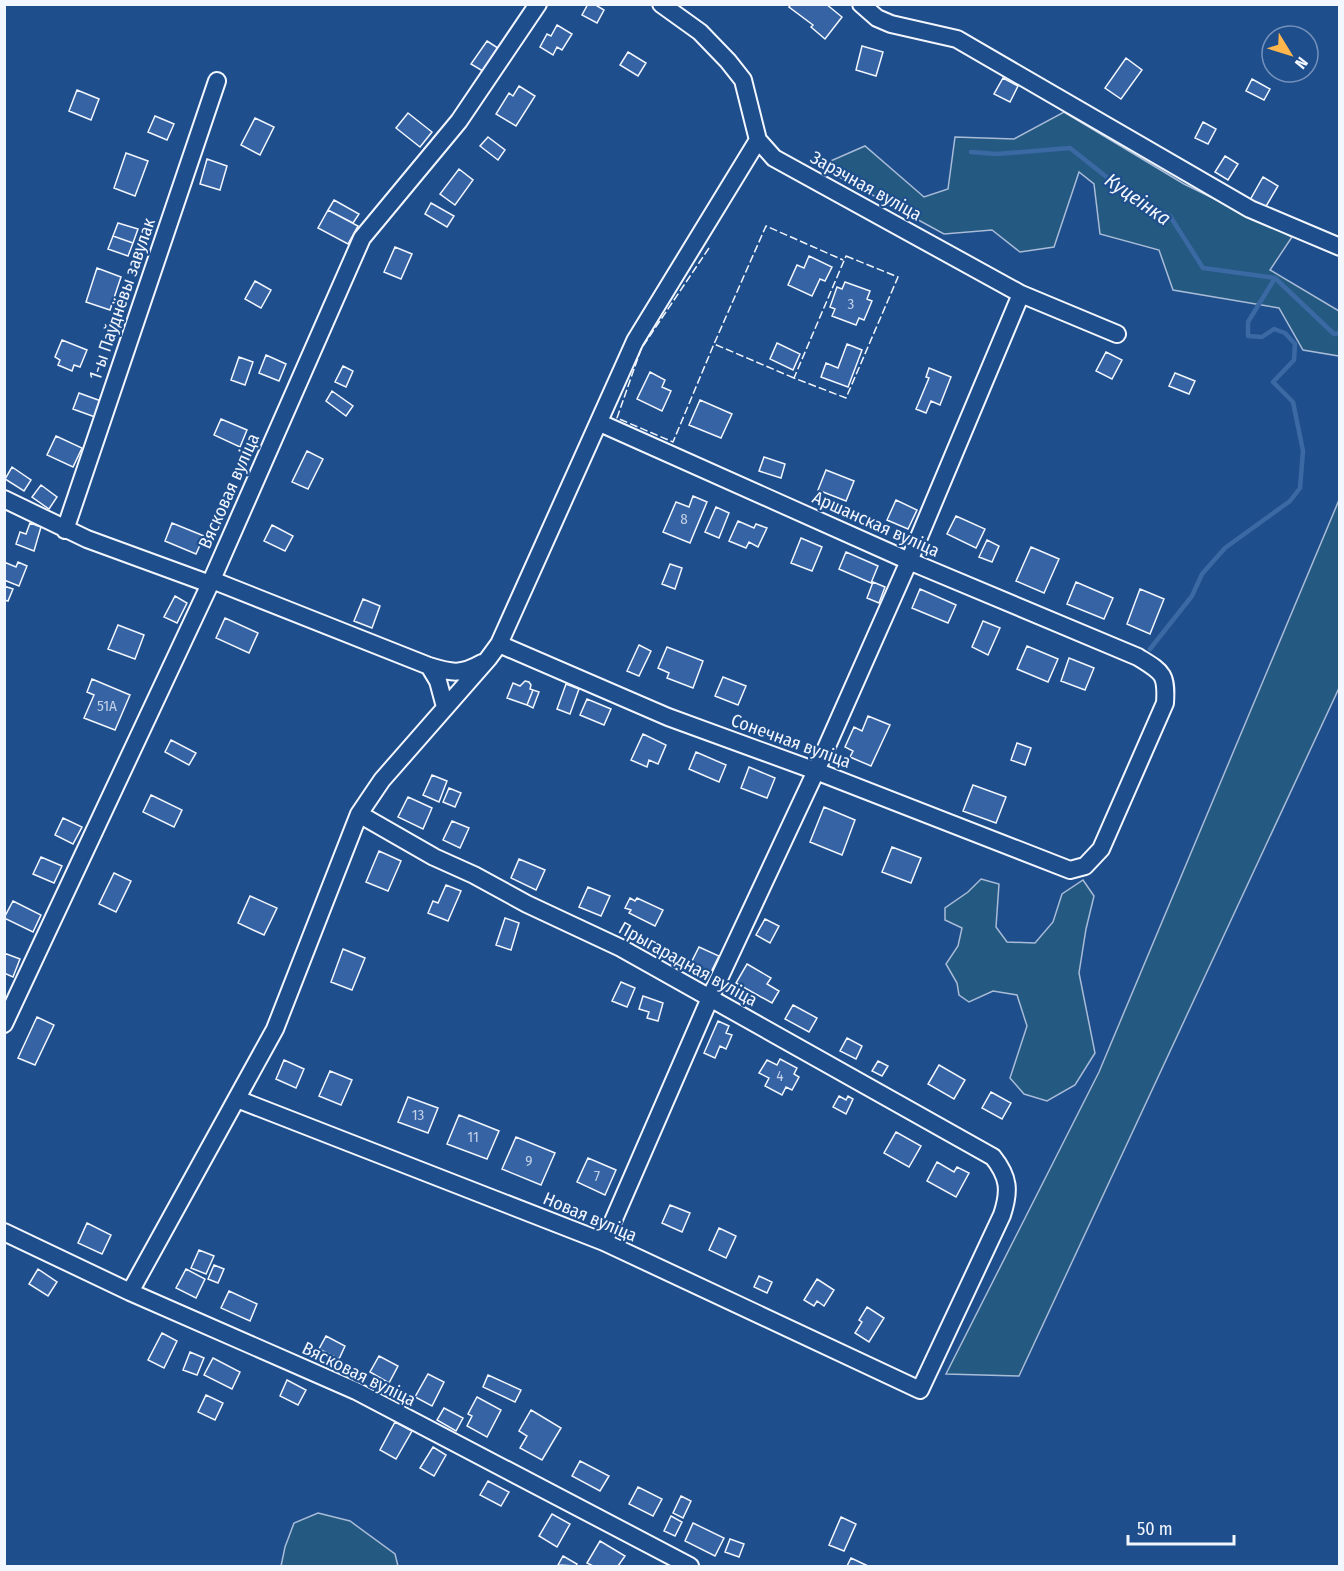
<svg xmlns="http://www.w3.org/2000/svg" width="1344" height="1571" viewBox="0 0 1344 1571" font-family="'Fira Sans Condensed',sans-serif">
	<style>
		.green { fill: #245a82; stroke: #a8bbd7; stroke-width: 1.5 }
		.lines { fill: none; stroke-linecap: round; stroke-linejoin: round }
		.stream { stroke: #3b69a3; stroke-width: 4.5 }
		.building { fill: #3563a3; stroke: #f2f6ff; stroke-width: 1.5 }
		.minor-casing { stroke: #f2f6ff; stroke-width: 20 }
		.minor { stroke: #1f4e8c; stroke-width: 16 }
		.fence { stroke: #f2f6ff; stroke-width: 1.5; stroke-dasharray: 8 3; stroke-linecap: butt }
		.labels { text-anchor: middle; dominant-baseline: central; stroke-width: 4.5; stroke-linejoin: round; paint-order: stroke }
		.number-label { font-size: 15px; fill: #c3d1e8 }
		.street-label { font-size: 18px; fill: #f2f6ff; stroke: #1f4e8c }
		.water-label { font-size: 20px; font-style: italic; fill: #f2f6ff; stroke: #1f4e8c }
	</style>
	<rect width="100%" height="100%" fill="#1f4e8c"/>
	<path class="green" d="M1064 112 1184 184 1292 237 1270 270 1339 311V356L1303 350 1279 308 1173 290 1159 250 1100 234 1094 184 1079 172 1054 247 1020 252 992 230 944 234 819 166 865 146 924 197 948 189 955 137 1014 139Z
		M1339 500V688L1019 1376 946 1374 1099 1072Z
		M981 879 999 884 996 927 1007 942 1035 943 1053 922 1062 894 1083 880 1094 896 1086 929 1079 973 1095 1053 1075 1085 1047 1101 1024 1094 1010 1078 1027 1026 1017 995 993 991 969 1002 959 995 957 983 946 964 958 946 962 928 945 920V908L968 892Z
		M318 1513 350 1521 395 1554 398 1566H281L285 1547 294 1523Z"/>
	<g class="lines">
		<path class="stream" d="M971 152 997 154 1070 148 1133 198 1170 216 1203 268 1275 278 1334 334 1340 333
			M1150 649 1192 596 1202 574 1225 548 1290 501 1300 488 1303 451 1293 402 1273 382 1294 360 1295 344 1285 333 1274 329 1262 337 1248 336V322L1275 278"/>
	</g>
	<path class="building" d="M588 4H594L604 10 597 23 582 15Z
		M791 4H826L842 17 825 39 811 27 813 25 789 7Z
		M557 25 572 34 562 50 557 47 553 55 540 47 547 34 551 36Z
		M487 41 501 50 486 73 471 64Z
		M862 46 883 52 876 76 856 70Z
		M628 52 646 63 638 76 620 65Z
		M1126 58 1142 70 1121 99 1105 88Z
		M1003 78 1018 86 1010 102 994 94Z
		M1252 79 1270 89 1264 100 1246 91Z
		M519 86 535 96 516 126 496 114 509 93 513 96Z
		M77 90 99 99 91 120 69 111Z
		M408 113 432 132 420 147 396 128Z
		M155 116 174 124 167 140 148 132Z
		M255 118 274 127 260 155 241 145Z
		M1203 122 1216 129 1208 144 1195 138Z
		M488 137 505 150 498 160 480 146Z
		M126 153 148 161 135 196 114 188Z
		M1225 156 1238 164 1228 180 1215 172Z
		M207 159 227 166 220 190 200 184Z
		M459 169 473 180 455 205 440 194Z
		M1263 177 1278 186 1265 208 1250 200Z
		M334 200 359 214 353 223 328 210Z
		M431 203 454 216 447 227 425 214Z
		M328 210 358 226 348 244 318 228Z
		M118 223 138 229 133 243 113 236Z
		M113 236 133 243 128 256 108 249Z
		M395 247 412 254 401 279 384 272Z
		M809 256 832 267 825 281 820 279 812 296 788 285 797 265 804 268Z
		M97 268 121 277 110 310 86 302Z
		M255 281 271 290 261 308 245 299Z
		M845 282 870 291 867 299 872 301 864 320 859 318 856 325 832 316 835 309 830 307 837 287 842 289Z
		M62 340 87 350 80 367 74 365 72 371 58 365 60 360 55 357Z
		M777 343 800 354 793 370 770 359Z
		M847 344 862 350 848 387 821 377 826 363 838 368Z
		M1106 352 1122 360 1112 379 1096 371Z
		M266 355 286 364 279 381 259 373Z
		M239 357 253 362 245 385 231 380Z
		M343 366 353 371 346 387 335 382Z
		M929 368 951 377 940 405 931 401 926 413 916 409 929 378 926 377Z
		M650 372 665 380 662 387 671 391 662 411 637 399Z
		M1175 373 1195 381 1189 394 1169 386Z
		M332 391 353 406 346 416 326 401Z
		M79 393 101 401 95 417 73 409Z
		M700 400 732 414 721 438 689 425Z
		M221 419 247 430 240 447 214 435Z
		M56 436 82 448 73 467 47 455Z
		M307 451 323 459 308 489 292 482Z
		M764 457 785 464 781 478 759 471Z
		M12 467 31 480 24 491 5 479Z
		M826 470 854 481 846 501 818 490Z
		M41 485 57 497 49 509 32 497Z
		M693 496 707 502 690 543 663 532 676 502 689 507Z
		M896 500 917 510 908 529 887 520Z
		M716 507 729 513 719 538 705 532Z
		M956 516 985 529 976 548 947 534Z
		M738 521 754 528 756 524 767 528 758 547 749 542 746 548 729 541Z
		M30 523 41 527 34 551 16 544 20 532 26 534Z
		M172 523 204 536 196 554 165 541Z
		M272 525 293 536 285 551 264 541Z
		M801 538 822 547 812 571 791 563Z
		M987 540 999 546 992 562 979 557Z
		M1031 547 1059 559 1044 593 1016 581Z
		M846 552 878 566 871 583 839 569Z
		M4 562 16 567 18 562 27 566 19 586 4 580Z
		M670 564 682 568 675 589 662 584Z
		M873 582 885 587 879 603 867 598Z
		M1076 582 1113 598 1104 619 1067 604Z
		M4 586 13 589 8 601 4 600Z
		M920 589 956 605 948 623 912 608Z
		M1140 589 1164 599 1150 634 1127 624Z
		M175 596 187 603 177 623 164 617Z
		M363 599 380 606 372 628 354 621Z
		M225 618 258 633 249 653 216 638Z
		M983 621 1000 628 988 655 972 647Z
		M118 625 144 635 135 659 108 649Z
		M639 645 651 651 639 676 627 671Z
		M1027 646 1058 659 1048 682 1017 669Z
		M667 647 703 661 693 688 667 678 669 673 658 668Z
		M1069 658 1094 668 1085 690 1061 681Z
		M723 677 746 686 738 705 715 696Z
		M92 679 130 695 115 730 84 718 94 695 87 692Z
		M525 681 529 682 531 685 530 689 533 690 527 705 507 698 513 683 520 686Z
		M566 684 579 689 570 714 557 709Z
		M533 690 539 692 533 708 527 705Z
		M587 699 611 709 604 725 580 715Z
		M868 716 890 725 871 766 850 757 853 751 845 747 854 727 862 731Z
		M643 734 666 745 658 764 649 760 647 767 631 760Z
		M171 740 196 753 189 765 165 752Z
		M1017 743 1031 748 1025 765 1011 760Z
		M696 752 726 765 719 782 689 769Z
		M749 767 775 778 767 798 741 788Z
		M432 775 447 781 439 802 423 795Z
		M973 785 1006 797 996 823 963 811Z
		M449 788 461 793 455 807 443 802Z
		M151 795 182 810 174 827 143 812Z
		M408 797 432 808 423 829 398 817Z
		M824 807 855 820 842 855 810 842Z
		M63 818 82 827 73 844 55 835Z
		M452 821 469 828 460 848 443 840Z
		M892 847 921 858 911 883 882 872Z
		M379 851 401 861 388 891 366 882Z
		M41 857 62 866 54 883 33 874Z
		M519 859 545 870 536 890 511 878Z
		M114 873 131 881 116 912 99 904Z
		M446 885 461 891 448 921 428 913 433 901 438 903Z
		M588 887 610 896 601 916 579 907Z
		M250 896 277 908 264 935 238 923Z
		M630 898 635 901 637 898 663 910 655 926 629 913 631 910 625 908Z
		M13 901 41 915 33 932 4 918Z
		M505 918 519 923 511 950 496 945Z
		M765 919 779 926 770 943 756 935Z
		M699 947 719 956 710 974 690 965Z
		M343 949 365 958 352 990 331 982Z
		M4 953 20 959 13 977 4 973Z
		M747 964 771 978 767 984 779 991 772 1003 736 983Z
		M621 982 635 988 627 1007 612 1001Z
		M643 996 663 1003 658 1021 647 1018 649 1012 639 1009Z
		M793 1005 817 1018 809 1032 785 1019Z
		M37 1017 54 1025 35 1065 18 1058Z
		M718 1021 729 1026 726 1033 732 1035 726 1049 720 1046 715 1058 704 1053Z
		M847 1038 862 1046 856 1059 840 1051Z
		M780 1059 797 1068 794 1074 799 1077 792 1090 786 1087 782 1095 765 1086 769 1078 759 1073 767 1060 777 1065Z
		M284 1060 304 1069 296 1088 276 1079Z
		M878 1061 888 1066 882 1076 872 1071Z
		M939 1065 965 1080 954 1099 928 1084Z
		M330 1071 352 1080 341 1105 319 1096Z
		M991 1092 1011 1103 1002 1119 982 1108Z
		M839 1096 846 1100 848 1096 853 1099 846 1114 833 1107Z
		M408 1097 438 1108 428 1133 398 1122Z
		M459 1115 499 1131 487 1159 447 1144Z
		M896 1132 921 1146 909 1167 884 1153Z
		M516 1137 555 1153 541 1185 502 1169Z
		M588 1158 616 1170 605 1195 577 1182Z
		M937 1162 954 1172 957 1167 969 1173 956 1197 927 1181Z
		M670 1205 690 1213 682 1232 662 1223Z
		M87 1223 111 1235 102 1254 78 1243Z
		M719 1228 736 1236 726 1258 709 1250Z
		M199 1250 214 1256 206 1274 191 1268Z
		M214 1265 224 1269 218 1283 208 1279Z
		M38 1269 57 1282 48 1296 29 1284Z
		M186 1269 205 1279 196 1298 176 1288Z
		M759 1276 772 1282 767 1293 754 1287Z
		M817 1279 834 1290 824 1306 817 1301 814 1306 804 1300Z
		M229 1291 257 1304 250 1321 221 1308Z
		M867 1307 884 1318 869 1342 855 1333 862 1322 859 1320Z
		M162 1333 177 1341 164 1368 148 1360Z
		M326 1336 345 1346 339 1359 319 1349Z
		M190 1352 204 1358 197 1375 183 1370Z
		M379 1356 398 1366 389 1383 370 1372Z
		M213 1358 240 1372 232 1389 204 1375Z
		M428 1374 444 1382 432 1406 415 1397Z
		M488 1375 521 1390 515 1402 483 1387Z
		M287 1380 306 1390 298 1405 280 1396Z
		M206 1395 223 1403 215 1420 198 1412Z
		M477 1397 501 1410 487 1437 467 1426 472 1416 468 1414Z
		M444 1408 463 1418 456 1431 437 1420Z
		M531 1410 561 1428 542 1460 520 1448 527 1436 519 1431Z
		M395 1422 412 1431 396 1459 380 1450Z
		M433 1447 446 1455 434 1476 420 1468Z
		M580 1461 609 1476 600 1491 572 1476Z
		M488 1481 509 1492 501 1506 480 1495Z
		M638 1487 662 1499 653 1516 629 1504Z
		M681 1496 691 1501 683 1518 673 1513Z
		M552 1514 570 1524 557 1547 539 1536Z
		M671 1516 682 1522 675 1536 664 1531Z
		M841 1517 856 1524 844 1551 829 1545Z
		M693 1523 724 1538 715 1556 685 1541Z
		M730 1539 744 1544 739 1557 725 1552Z
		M600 1541 625 1556 618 1566H593L587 1563Z
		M563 1556 577 1564 576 1566 558 1565Z
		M851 1558 868 1566H847Z"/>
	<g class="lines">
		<g class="minor-casing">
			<path id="minor" d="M661 4 700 32 728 61 743 80 758 140 774 158 1021 294 1117 334
				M861 4 877 18 891 24 957 39 1250 209 1340 247
				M4 499 87 539 210 584
				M65 530 217 81
				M212 580 429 666C452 673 461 675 482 663
				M499 644 668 717 816 771 1070 870 1085 866 1101 849 1165 703C1167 673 1162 672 1138 657L909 561 600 423
				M429 666 438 681 445 707
				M4 1024 210 584 362 238 459 121 538 4
				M237 1099 604 1242 920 1390 1002 1215C1010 1191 1009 1177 993 1157L621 948 527 904 474 875 434 857 359 814
				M4 1232 130 1292 356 1391 690 1566
				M604 1242 710 998 816 771 909 561 1021 294
				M130 1292 275 1029 359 814 382 780 488 659 499 644 635 341 758 140"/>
		</g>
		<use href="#minor" class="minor"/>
		<path class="fence" d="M709 248 641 349 617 418 673 442 714 344
			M846 256 898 277 846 398 794 378Z
			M794 378 714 344 766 226 843 260"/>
	</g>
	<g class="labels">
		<g class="number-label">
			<text x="851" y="304">3</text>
			<text x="684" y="519">8</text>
			<text x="107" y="706">51А</text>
			<text x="780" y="1076">4</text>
			<text x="418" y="1115">13</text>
			<text x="473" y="1137">11</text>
			<text x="529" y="1161">9</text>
			<text x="597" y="1176">7</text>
		</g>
		<g class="street-label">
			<text transform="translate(866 186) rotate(29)">Зарэчная вуліца</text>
			<text transform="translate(122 299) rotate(-71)">1-ы Паўднёвы завулак</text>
			<text transform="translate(229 491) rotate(-66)">Вясковая вуліца</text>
			<text transform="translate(876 524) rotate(24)">Аршанская вуліца</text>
			<text transform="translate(791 741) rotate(20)">Сонечная вуліца</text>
			<text transform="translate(688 964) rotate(29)">Прыгарадная вуліца</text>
			<text transform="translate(590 1217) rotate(23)">Новая вуліца</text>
			<text transform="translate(359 1374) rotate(26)">Вясковая вуліца</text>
		</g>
		<g class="water-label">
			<text transform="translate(1138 199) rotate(35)">Куцеінка</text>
		</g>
	</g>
	<rect width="1344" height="1571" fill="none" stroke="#f2f6ff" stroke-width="12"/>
	<g transform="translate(1290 54) rotate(128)"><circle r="28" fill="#1f4e8c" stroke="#7391ba" stroke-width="1.5"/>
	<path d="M0-4.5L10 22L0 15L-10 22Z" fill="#ffb74d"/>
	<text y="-9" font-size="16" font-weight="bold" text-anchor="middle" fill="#f2f6ff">N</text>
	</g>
	<path d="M1128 1535v9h106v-9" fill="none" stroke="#f2f6ff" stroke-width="3"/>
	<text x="1137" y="1535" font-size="18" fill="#f2f6ff" stroke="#1f4e8c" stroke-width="4.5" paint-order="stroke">50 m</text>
</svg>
